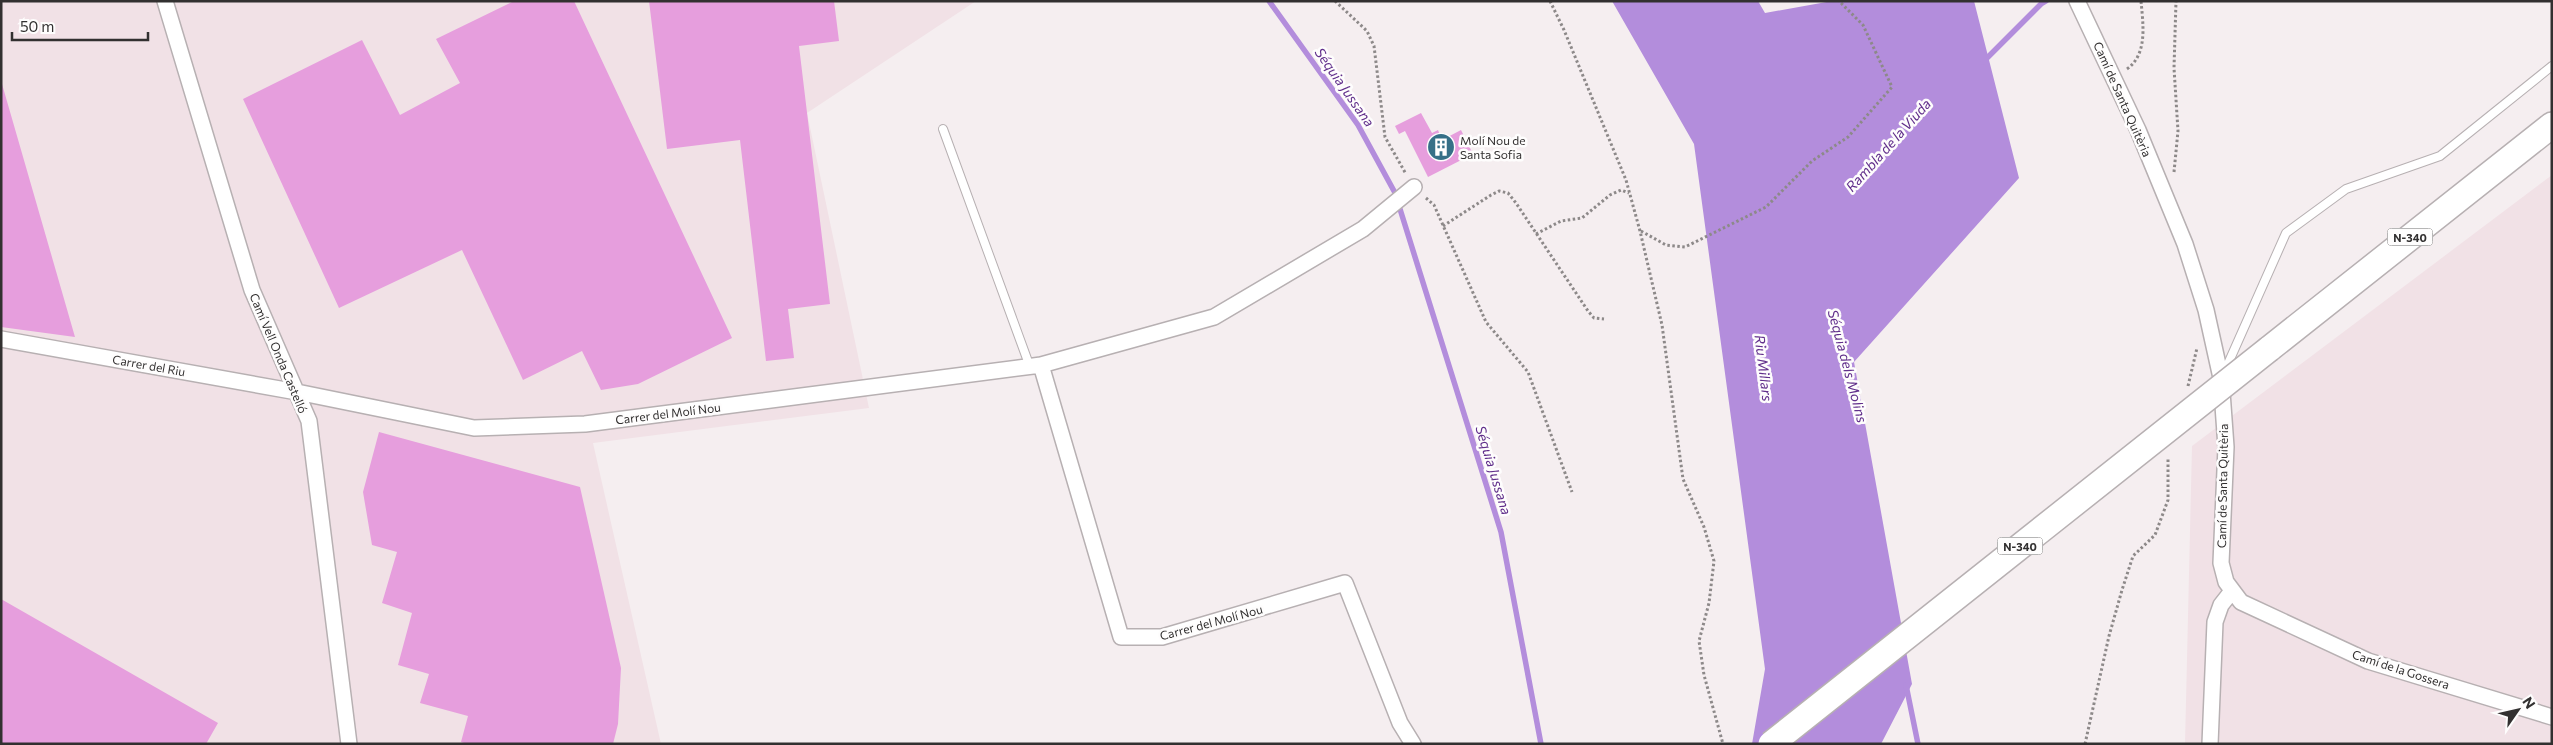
<svg xmlns="http://www.w3.org/2000/svg" width="2553" height="745" viewBox="0 0 2553 745" font-family="Commissioner,sans-serif">
	<style>
		.built { fill: #f1e1e6 }
		.water { fill: #b38ddc }
		.lines { fill: none; stroke-linecap: round; stroke-linejoin: round }
		.stream { stroke: #b38ddc; stroke-width: 5.5 }
		.building { fill: #e69edd }
		.service-casing { stroke: #b7b0b2; stroke-width: 10 }
		.minor-casing { stroke: #b7b0b2; stroke-width: 18 }
		.trunk-casing { stroke: #b7b0b2; stroke-width: 28 }
		.path { stroke: #8d8989; stroke-width: 3; stroke-dasharray: 2.5 2.5; stroke-linecap: butt }
		.service { stroke: #fff; stroke-width: 8 }
		.minor { stroke: #fff; stroke-width: 15 }
		.trunk { stroke: #fff; stroke-width: 25 }
		.trunk-bridge-casing { stroke: #b7b0b2; stroke-width: 28; stroke-linecap: butt }
		.trunk-bridge { stroke: #fff; stroke-width: 25 }
		.labels { text-anchor: middle; dominant-baseline: central; stroke-width: 5; stroke-linejoin: round; paint-order: stroke }
		.shield { fill: #fefdfd; stroke: #6f6e6e; stroke-width: 1 }
		.shield-label { font-size: 11px; font-weight: bold; fill: #323030 }
		.street-label { font-size: 12px; fill: #323030; stroke: #fefdfd }
		.poi-label { font-size: 12px; fill: #323030; stroke: #fefdfd; text-anchor: start }
		.water-label { font-size: 14px; font-style: italic; fill: #612f8b; stroke: #fefdfd }
	</style>
	<rect width="100%" height="100%" fill="#f5eef0"/>
	<path class="built" d="M1 1H976L807 113 869 408 593 443 661 744H1Z
		M2552 175V744H2185L2192 446Z"/>
	<path class="water" d="M1612 1H1758L1765 13 1832 1H1974L2019 178 1854 362 1912 684 1881 744H1752L1765 669 1694 144Z"/>
	<g class="lines">
		<path class="stream" d="M1269 1 1358 125 1394 191
			M1983 62 2041 4 2046 1
			M1400 209 1501 532 1541 744
			M1906 685 1918 744"/>
	</g>
	<path class="building" d="M514 1H574L732 338 638 384 601 390 582 351 523 380 462 250 339 308 243 99 362 40 400 115 460 83 436 39Z
		M649 1H834L839 41 799 46 830 304 788 309 794 358 766 361 740 140 667 149Z
		M1 84H2L75 337 1 327Z
		M1421 113 1432 133 1438 130 1442 140 1461 130 1473 154 1428 177 1405 131 1399 134 1395 126Z
		M379 432 580 487 621 668 618 724 613 744H467L461 742 468 716 420 703 429 674 398 665 412 613 382 603 397 552 372 545 363 492Z
		M1 599 218 723 206 744H1Z"/>
	<g class="lines">
		<g class="service-casing">
			<path id="service" d="M943 129 1030 367
				M2223 375 2286 233 2346 189 2440 156 2552 66"/>
		</g>
		<g class="minor-casing">
			<path id="minor" d="M165 1 252 290 309 421 349 744
				M2077 1 2138 130 2185 244 2206 310 2221 378 2226 447 2221 563 2226 582 2241 602 2368 661 2552 717
				M1 339 297 392 474 428 585 424 1041 365 1214 317 1363 229 1414 187
				M1041 365 1121 637H1162L1345 583 1400 723 1413 744
				M2210 744 2215 622 2221 605 2232 591"/>
		</g>
		<g class="trunk-casing">
			<path id="trunk" d="M2269 349 2552 125"/>
		</g>
		<path class="path" d="M1335 1 1367 31 1374 46 1385 137 1406 174
			M1550 1 1564 30 1626 180 1640 231 1662 325 1683 479 1704 527 1714 561 1709 603 1699 641 1704 675 1723 744
			M2127 69C2148 54 2143 24 2141 1
			M2174 172 2178 131 2174 68 2176 1
			M1426 198 1434 205 1486 322 1528 372 1572 492
			M1443 226 1491 195 1499 191 1508 193 1516 203 1588 311 1594 318 1604 319
			M1641 231 1666 245 1685 247 1766 207 1812 161 1848 137 1892 87 1863 25 1839 1
			M1536 234 1561 221 1582 218 1610 195 1621 190 1629 193
			M2188 386 2197 348
			M2085 744 2109 636 2122 590 2133 556 2155 535 2168 500V457"/>
		<use href="#service" class="service"/>
		<use href="#minor" class="minor"/>
		<use href="#trunk" class="trunk"/>
		<g class="trunk-bridge-casing">
			<path id="trunk-bridge" d="M1771 744 2269 349"/>
		</g>
		<use href="#trunk-bridge" class="trunk-bridge"/>
	</g>
	<defs>
		<g id="building-disc" transform="scale(1.4375)"><circle r="9.5" fill="#367088" stroke="#fefdfd"/><path d="M-4-6H4V6H1V3H-1V6H-4ZM-2.5-4.3h1.7v1.8h-1.7ZM.8-4.3h1.7v1.8H.8ZM-2.5-1h1.7V.8h-1.7ZM.8-1h1.7V.8H.8Z" fill="#fff"/></g>
	</defs>
	<g fill-rule="evenodd">
		<use href="#building-disc" x="1441" y="147"/>
	</g>
	<g class="labels">
		<g class="shield">
			<rect x="2387.5" y="228.5" width="45" height="17" rx="4"/>
			<rect x="1997.5" y="537.5" width="45" height="17" rx="4"/>
		</g>
		<g class="shield-label">
			<text x="2410" y="237">N-340</text>
			<text x="2020" y="546">N-340</text>
		</g>
		<g class="street-label">
			<text transform="translate(2123 99) rotate(66)">Camí de Santa Quitèria</text>
			<text transform="translate(279 353) rotate(67)">Camí Vell Onda Castelló</text>
			<text transform="translate(149 365) rotate(10)">Carrer del Riu</text>
			<text transform="translate(668 413) rotate(-7)">Carrer del Molí Nou</text>
			<text transform="translate(2222 486) rotate(-89)">Camí de Santa Quitèria</text>
			<text transform="translate(1211 622) rotate(-15)">Carrer del Molí Nou</text>
			<text transform="translate(2401 669) rotate(18)">Camí de la Gossera</text>
		</g>
		<g class="poi-label">
			<text x="1460" y="140">Molí Nou de<tspan x="1460" dy="14">Santa Sofia</tspan></text>
		</g>
		<g class="water-label">
			<text transform="translate(1345 87) rotate(55)">Séquia Jussana</text>
			<text transform="translate(1888 145) rotate(-48)">Rambla de la Viuda</text>
			<text transform="translate(1848 366) rotate(75)">Séquia dels Molins</text>
			<text transform="translate(1764 368) rotate(83)">Riu Millars</text>
			<text transform="translate(1494 470) rotate(73)">Séquia Jussana</text>
		</g>
	</g>
	<rect width="2553" height="745" fill="none" stroke="#323030" stroke-width="5"/>
	<g transform="translate(2518 710) rotate(56)" stroke="#fefdfd" stroke-width="4" paint-order="stroke">
	<path d="M0-4L9 19L0 12L-9 19Z" fill="#323030"/>
	<text y="-8" font-size="14" font-weight="bold" text-anchor="middle" fill="#323030">N</text>
	</g>
	<path d="M12 32v8h136v-8" fill="none" stroke="#323030" stroke-width="2.5"/>
	<text x="20" y="32" font-size="15" fill="#323030" stroke="#fefdfd" stroke-width="4" paint-order="stroke">50 m</text>
</svg>
